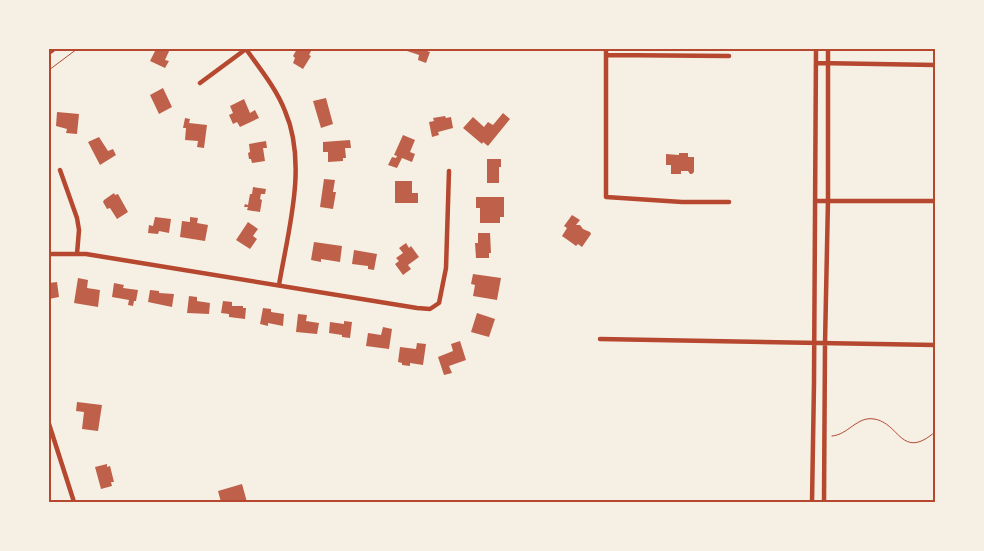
<svg xmlns="http://www.w3.org/2000/svg" width="984" height="551" viewBox="0 0 984 551" font-family="Raleway,sans-serif">
	<style>
		.building { fill: #bf614a }
		.lines { fill: none; stroke-linecap: round; stroke-linejoin: round }
		.path { stroke: #b5482f; stroke-width: 1 }
		.minor { stroke: #b5482f; stroke-width: 4.5 }
		.primary { stroke: #b5482f; stroke-width: 7 }
		.neatline { fill: none; stroke: #b5482f; stroke-width: 2 }
	</style>
	<rect width="100%" height="100%" fill="#f6efe4"/>
	<path class="building" d="M156 49H170L165 60 169 61 165 68 150 61Z
		M297 49H312L309 55 311 56 303 69 293 63 295 58 293 56Z
		M401 49H421L430 52 426 63 418 60 419 55Z
		M163 88 172 107 159 114 150 95Z
		M326 98 333 124 321 128 313 101Z
		M244 99 250 113 255 110 259 118 240 127 237 122 233 124 229 115 233 113 230 106Z
		M57 112 79 114 77 134 66 133 67 129 56 126Z
		M503 113 510 119 488 146 483 142 482 144 463 128 473 117 484 127 488 122 493 125Z
		M445 116 446 118 451 117 453 128 438 132 439 135 432 137 429 122 434 121 433 118Z
		M185 118 190 119 189 123 207 125 204 148 197 147 198 141 185 140 186 128H183Z
		M403 135 415 140 410 152 415 154 412 162 402 158 397 168 388 165 392 157 396 158 397 156 394 155Z
		M99 137 108 151 113 149 116 155 100 165 88 142Z
		M350 140 351 148H345L346 158H343V161L328 162V152H323V142Z
		M266 141 267 148H263L265 161 252 163 251 159H249L248 153 250 152 249 144Z
		M679 153H688V157H694V172L692 174H690L688 171H681V174H671V165H666V154L679 155Z
		M487 159H501V167H499V183H487Z
		M324 179 335 180 333 192H336L333 209 320 207Z
		M395 181H412V193H418V203H395Z
		M253 187 266 189 265 194H261L260 199 262 200 260 212 247 210 248 207H244L245 204 248 205 250 194H252Z
		M114 193 115 195 118 194 128 212 117 219 110 208 107 209 103 202 104 200Z
		M476 197H504V217H500V223H480V208H476Z
		M572 215 580 220 576 225H580L583 229 590 232 591 234 582 247 578 244 576 246 572 243 562 236 567 228 564 226Z
		M155 217 171 219 169 233 159 231 158 234 148 233 149 225 153 226Z
		M190 217 198 218 197 223 208 225 205 241 180 237 182 221 190 222Z
		M248 222 258 229 253 236 257 239 250 249 236 240Z
		M478 233H490L491 253H489V258H476L475 243H478Z
		M314 242 342 246 340 262 321 259V262L311 260Z
		M406 243 409 248 411 246 419 257 408 265 411 269 403 275 395 264 399 261 396 258 403 253 399 248Z
		M354 250 377 254 374 270 368 269V266L352 264Z
		M473 274 501 278 497 300 473 296 475 285 471 284Z
		M78 278 88 280 87 288 100 290 98 307 74 303Z
		M57 282 59 297 49 299V283Z
		M114 283 124 285 123 288 138 290 136 301H134L133 306 128 305 129 300 112 297Z
		M150 290 159 291V293L174 294 172 307 148 302Z
		M189 296 197 297V301L210 303 209 314 187 313Z
		M223 301 232 302V306H243V308H246L245 319 229 317V314L221 313Z
		M263 308 271 309V312L284 314 283 326 268 323V326L260 324Z
		M477 313 495 319 489 337 471 332Z
		M298 314 307 315 306 321 319 323 317 334 296 332Z
		M344 321 352 322 350 338 342 337V335L329 333 330 322 344 324Z
		M383 327 392 329 389 349 366 346 368 333 381 335Z
		M460 341 466 360 449 366 452 373 444 375 438 357 453 351 451 344Z
		M417 343 426 344 423 365 410 363V366L402 365V363L398 362 400 347 416 349Z
		M77 402 102 405 98 431 82 429 84 412 76 411Z
		M107 464V467L110 466 114 482H111L112 486 101 489 95 467Z
		M242 484 247 502H221L218 491Z"/>
	<g class="lines">
		<path class="path" d="M49 70 77 49
			M832 436C848 435 857 416 874 419 900 423 901 461 935 432"/>
		<path class="minor" d="M246 49C260 69 276 88 285 111 308 164 288 231 279 285
			M606 49V197L682 202H729
			M606 55 729 56
			M817 63 935 65
			M200 83 246 49
			M60 170 77 218 79 230 77 254
			M815 201H935
			M49 254H86L417 308 430 309 439 303 446 268 449 171
			M600 339 935 345
			M49 424 74 502
			M812 502 814 383 816 49
			M824 502 825 344 828 200V49"/>
		<path class="primary" d="M49 51 52 49"/>
	</g>
	<rect width="984" height="551" fill="none" stroke="#f6efe4" stroke-width="100"/>
	<rect x="50" y="50" width="884" height="451" class="neatline"/>
</svg>
